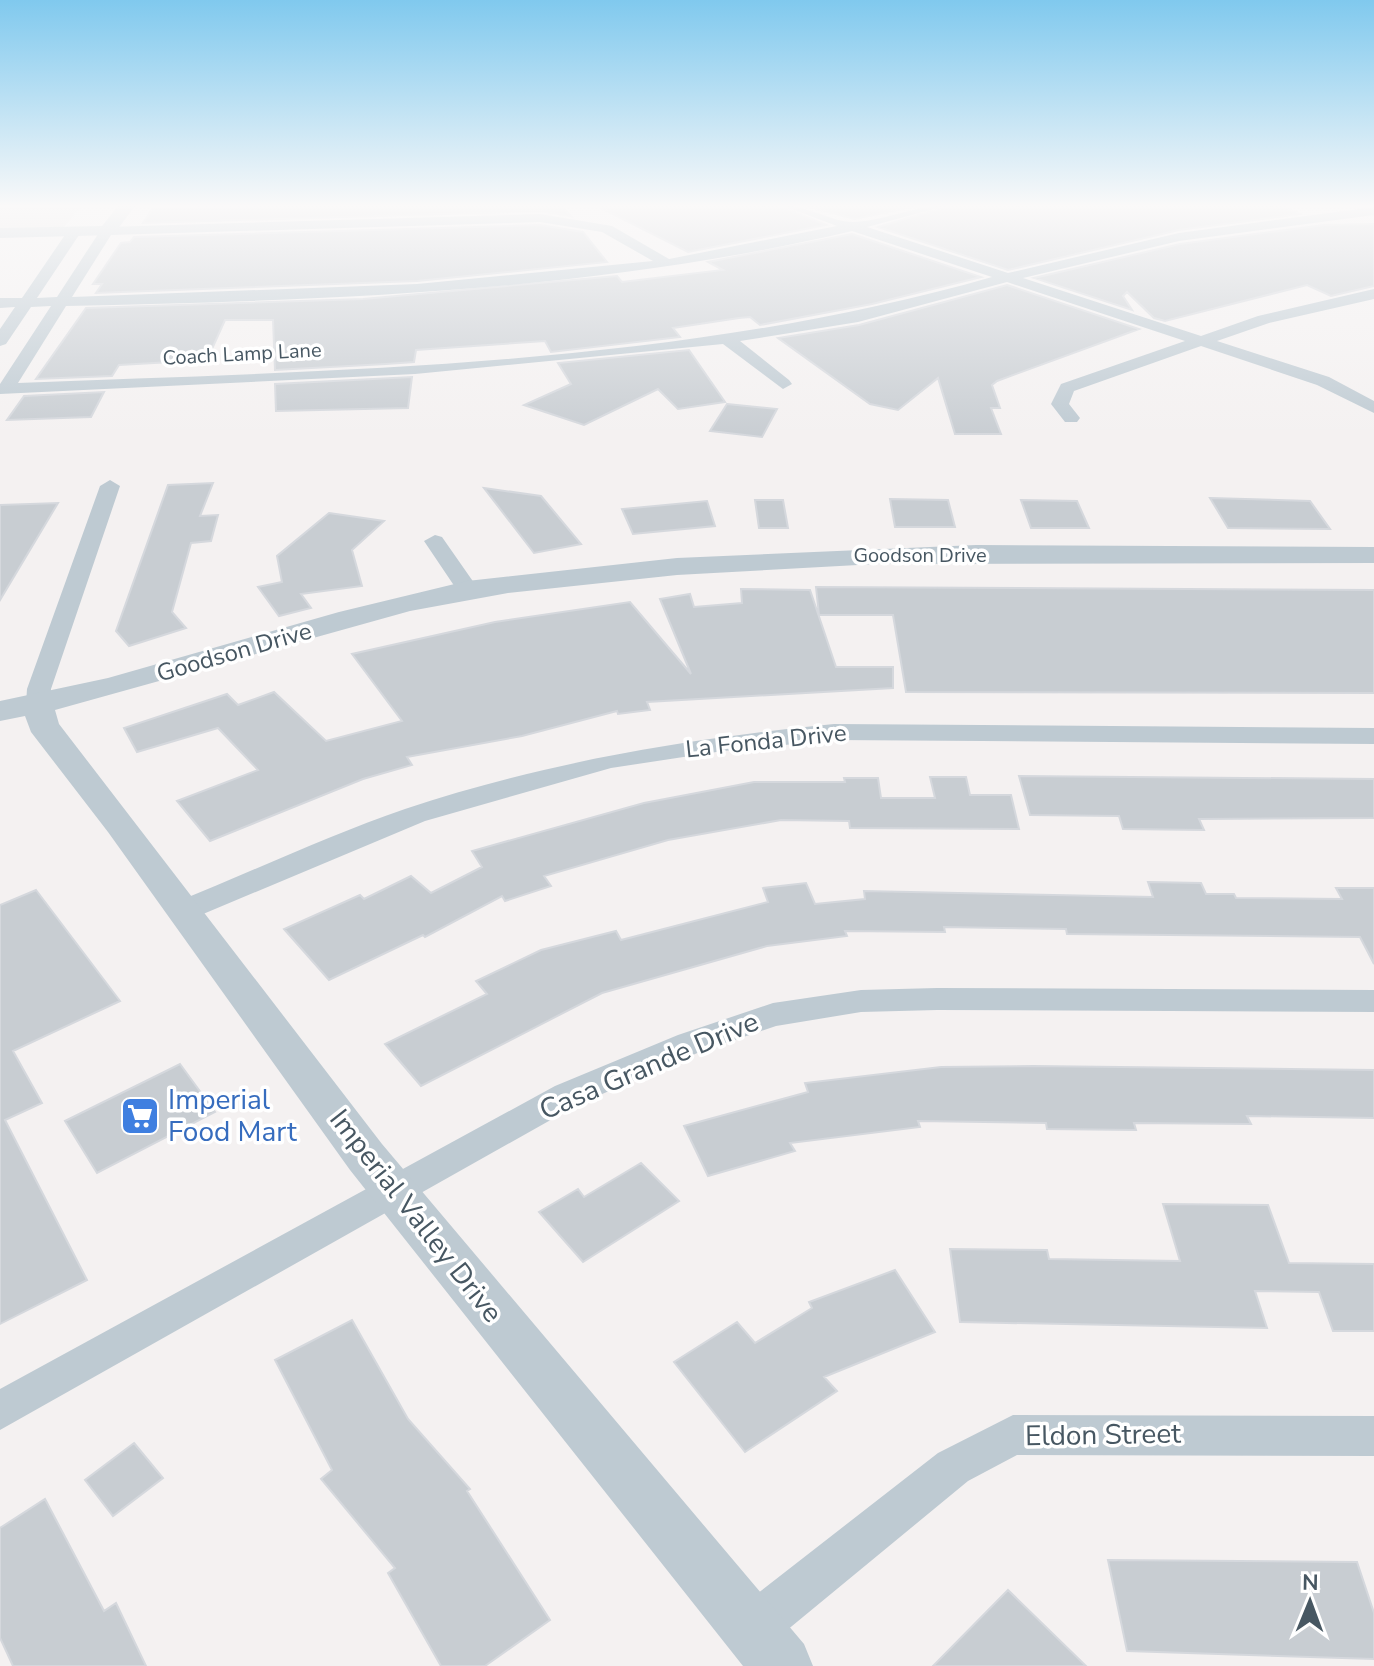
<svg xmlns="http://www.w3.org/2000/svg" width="1374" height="1666" viewBox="0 0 1374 1666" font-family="'Nunito Sans',sans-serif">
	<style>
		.education { fill: #e5e2e3 }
		.building { fill: #c8cdd2; stroke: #d5d8dd; stroke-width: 2 }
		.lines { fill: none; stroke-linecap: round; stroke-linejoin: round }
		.minor { fill: #becad2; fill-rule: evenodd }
		.tertiary { fill: #becad2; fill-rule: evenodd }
		.labels { text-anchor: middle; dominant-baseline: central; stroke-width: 7; stroke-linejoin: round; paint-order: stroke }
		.far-street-label { font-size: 20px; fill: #475762; stroke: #fff }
		.street-label { font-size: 24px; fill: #475762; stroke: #fff }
		.near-street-label { font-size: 28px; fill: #475762; stroke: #fff }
		.near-shop-label { font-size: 28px; fill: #366cbe; stroke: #fff; text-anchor: start }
	</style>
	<rect width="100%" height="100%" fill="#f4f1f1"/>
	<path class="education" d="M0 205H82L64 227 0 228Z"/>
	<path class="building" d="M285 205H562L571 216 540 211 143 223 153 208Z
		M595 205H778L826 225 688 252Z
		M801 205H922L855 219Z
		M952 205H1281L1300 214 1179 230 1008 270 878 227Z
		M1374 224V286L1331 296 1307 285 1165 321 1154 318 1127 292 1123 296 1132 310 1034 278 1180 244 1324 225Z
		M540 225 583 232 607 262 417 281 96 293 102 284H93L121 243 130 242 134 237Z
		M852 234 981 277 872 304 760 325 750 317 739 318 673 328 680 337 551 352 545 341 416 350 414 362 386 364 275 370 273 320H225L207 360 119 365 112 376 36 379 86 308 363 299 617 276 622 282 723 270 708 262Z
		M1007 285 1139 329 997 381 992 385 1000 408H991L1001 434H955L938 378 898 410 870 404 778 338 859 325Z
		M689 350 725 402 678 409 658 389 584 425 524 405 571 384 558 363Z
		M412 377 408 408 276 411 275 384Z
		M104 392 91 417 7 420 24 396Z
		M727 404 777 409 762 437 710 431Z
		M213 483 200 516 218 515 211 541 191 543 172 612 186 628 129 646 116 631 168 485Z
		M484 488 541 496 581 544 534 553Z
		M1210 498 1310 501 1330 529 1228 528Z
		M890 499 948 500 955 527H895Z
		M755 500H783L788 528H759Z
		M1021 500 1077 501 1089 528H1031Z
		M707 501 715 526 633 534 622 509Z
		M58 503 0 600V505Z
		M329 513 384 521 352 550 362 586 301 594 311 608 279 616 258 587 282 582 277 556Z
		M816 587 1374 590V693L906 692 893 615H819Z
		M741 589 810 590 836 667H893V688L647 702 650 710 618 714 617 711 522 736 407 757 412 765 363 779 210 841 177 801 258 770 218 728 137 752 124 728 227 694 238 705 274 692 326 741 402 721 352 654 495 622 630 602 691 674 660 599 690 594 694 607 742 603Z
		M1019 776 1374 779V818L1199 819 1204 830 1123 829 1119 816 1030 815Z
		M930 777H966L970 795H1011L1019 829 850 828 849 821 781 820 668 840 544 876 551 886 505 901 502 896 425 937 423 935 329 980 284 929 360 895 364 899 411 876 431 893 482 867 472 851 644 803 754 782H845L844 778H878L881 798H935Z
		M1148 882 1201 883 1206 894H1234L1236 898 1342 899 1336 888H1374V964L1360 937 1067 934 1066 929 944 927 945 932 845 931 847 936 767 946 602 993 421 1086 385 1044 487 994 476 981 541 950 616 931 621 940 768 902 763 888 806 883 815 904 865 899 864 891 1153 897Z
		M36 890 120 1001 13 1051 42 1103 5 1120 87 1280 0 1324V905Z
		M180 1064 215 1112 97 1173 65 1121Z
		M1033 1066 1374 1070V1118L1247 1116 1251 1124 1134 1123 1136 1130 1047 1129 1046 1123 918 1121 920 1127 790 1143 795 1151 708 1176 684 1126 808 1092 805 1083 941 1067Z
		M641 1163 679 1201 583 1262 539 1212 578 1189 584 1197Z
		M1163 1204 1268 1205 1289 1263 1374 1264V1331H1333L1319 1292 1255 1291 1267 1328 960 1322 950 1249 1047 1250 1049 1259 1180 1261Z
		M895 1270 935 1332 824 1377 837 1391 745 1452 674 1362 737 1322 755 1343 812 1308 809 1302Z
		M352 1320 408 1419 470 1489 467 1491 550 1620 485 1666H441L388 1573 395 1568 321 1479 332 1470 275 1360Z
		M134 1443 163 1478 113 1516 85 1480Z
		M45 1499 104 1611 116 1603 146 1666H13L0 1638V1528Z
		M1108 1560 1357 1562 1374 1613V1659L1127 1651Z
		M1008 1590 1086 1666H933Z"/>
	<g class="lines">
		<path class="minor" d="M781 205C807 205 833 223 855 222 887 220 917 205 949 205L867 227 1008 273 1179 233 1374 207V215L1179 241 1023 278 1201 336 1258 316 1374 289V299L1269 323 1217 341 1329 377 1374 401V413L1317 385 1201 346 1074 391 1069 404 1080 418 1077 422H1065L1051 404 1061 384 1185 341 1007 282 858 322 740 341 789 380 792 384 783 389 723 344 415 374 0 394V384L51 306 31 307 6 344 0 346V329L15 307 0 308V298H22L69 229 74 228 81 232 37 298 57 297 102 228 107 227 540 214 612 226 669 259 837 226ZM540 222 602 232 653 261 417 284 72 297 111 235ZM852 231 992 277C677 367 343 370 18 383L66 306C330 300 594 292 852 231Z
			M110 480 120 486 51 689 50 704 38 711 29 709 26 704 27 689 100 486Z
			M435 535 442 537 479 590 476 595H460L457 590 424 541Z
			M834 724 1374 728V744L834 740 723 751 611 768 425 821 196 917 185 920 174 917 170 910 174 903C251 872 327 836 405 809 546 762 687 739 834 724Z
			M937 988 1374 990V1012L937 1010 861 1012 776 1026 702 1051 579 1104 0 1430V1389L555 1086 678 1035 773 1003 861 990Z
			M1013 1415 1374 1416V1456L1017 1455 968 1481 769 1645 752 1652 735 1645 728 1628 735 1611 938 1453Z"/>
		<path class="tertiary" d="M119 205H136L113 235 0 238V228L102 226Z
			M976 545 1374 547V563L876 564 677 575 508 593 410 611 55 710 59 724 382 1144 804 1644 813 1666H743L350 1170 108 832 31 732 25 716 0 721V701L108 678 339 612 467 581 677 558Z"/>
	</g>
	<linearGradient id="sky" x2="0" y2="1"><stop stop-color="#80c9ee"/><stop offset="0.47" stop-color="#faf9f9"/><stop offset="1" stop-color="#faf9f9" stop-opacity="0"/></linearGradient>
	<rect width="1374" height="438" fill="url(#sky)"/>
	<defs>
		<g id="supermarket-square" transform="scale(2)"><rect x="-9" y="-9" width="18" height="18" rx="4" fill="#3f7fe0" stroke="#fff"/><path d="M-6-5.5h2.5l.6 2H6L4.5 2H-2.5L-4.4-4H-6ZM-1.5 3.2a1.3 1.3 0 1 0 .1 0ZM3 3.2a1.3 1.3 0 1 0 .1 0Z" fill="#fff"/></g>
	</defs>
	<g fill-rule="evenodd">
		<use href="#supermarket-square" x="140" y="1116"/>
	</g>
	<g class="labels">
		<g class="far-street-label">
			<text transform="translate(242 354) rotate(-3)">Coach Lamp Lane</text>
			<text x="920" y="555">Goodson Drive</text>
		</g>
		<g class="street-label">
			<text transform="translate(234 652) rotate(-16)">Goodson Drive</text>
			<text transform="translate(766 741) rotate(-6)">La Fonda Drive</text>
		</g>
		<g class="near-street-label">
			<text transform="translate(649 1066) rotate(-23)">Casa Grande Drive</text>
			<text transform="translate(416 1216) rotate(52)">Imperial Valley Drive</text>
			<text transform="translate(1103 1435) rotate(-1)">Eldon Street</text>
		</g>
		<g class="near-shop-label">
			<text x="168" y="1100">Imperial<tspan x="168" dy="32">Food Mart</tspan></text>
		</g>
	</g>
	<g transform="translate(1310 1602) rotate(1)" stroke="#ffffff" stroke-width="6" paint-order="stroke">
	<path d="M0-6L14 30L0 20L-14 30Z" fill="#475762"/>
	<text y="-12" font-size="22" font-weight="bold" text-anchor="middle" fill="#475762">N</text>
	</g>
</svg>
